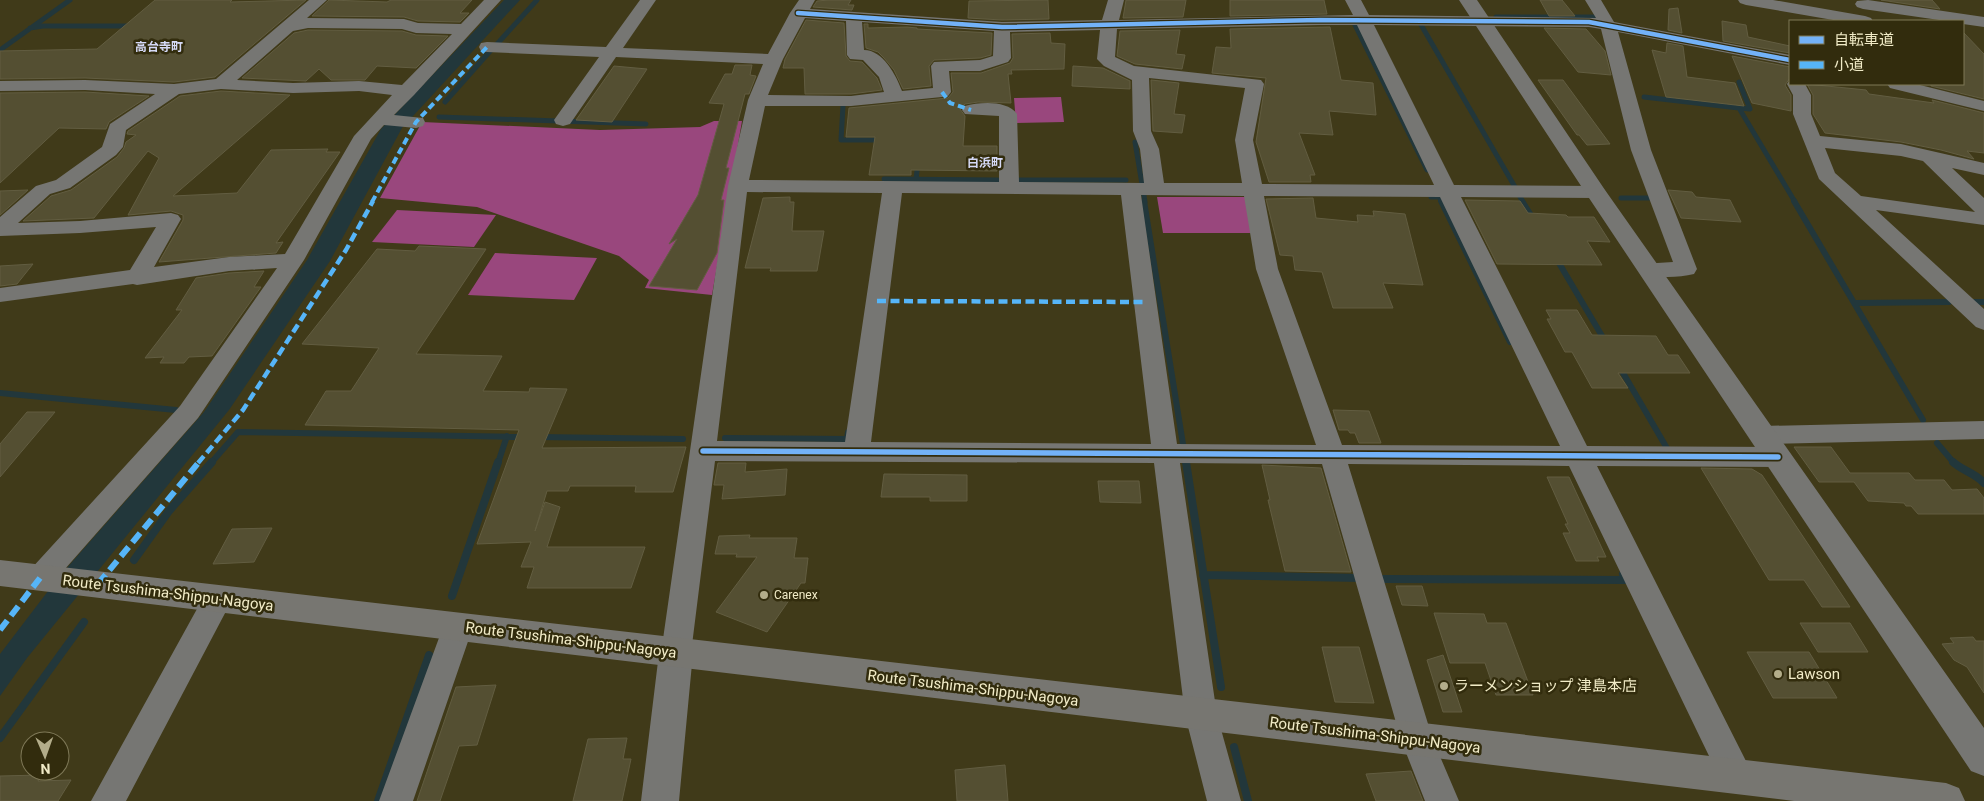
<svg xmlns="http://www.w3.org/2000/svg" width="1984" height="801" viewBox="0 0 1984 801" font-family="Roboto,'Noto Sans JP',sans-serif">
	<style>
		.green { fill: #99477d }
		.water { fill: #22373b }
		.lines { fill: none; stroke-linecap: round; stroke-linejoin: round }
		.stream-far2 { stroke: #22373b; stroke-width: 5 }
		.stream-far1 { stroke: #22373b; stroke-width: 6 }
		.stream { stroke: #22373b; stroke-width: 8 }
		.building { fill: #544f32; stroke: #625d41 }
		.minor { fill: #767673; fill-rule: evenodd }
		.tertiary { fill: #767673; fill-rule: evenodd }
		.secondary { fill: #777671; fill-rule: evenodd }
		.quiet-far2 { stroke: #56b5f8; stroke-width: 4; stroke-dasharray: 7 4; stroke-linecap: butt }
		.quiet-far1 { stroke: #56b5f8; stroke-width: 4.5; stroke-dasharray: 9 4.5; stroke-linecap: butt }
		.quiet { stroke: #56b5f8; stroke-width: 6; stroke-dasharray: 12 6; stroke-linecap: butt }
		.cycleway-far1-casing { stroke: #322c0d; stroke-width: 7 }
		.cycleway-casing { stroke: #322c0d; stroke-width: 9 }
		.cycleway-far1 { stroke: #73b2f8; stroke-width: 4.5 }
		.cycleway { stroke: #73b2f8; stroke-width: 5.5 }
		.poi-dot { fill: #b3ad8a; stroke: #322c0d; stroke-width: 2 }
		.labels { text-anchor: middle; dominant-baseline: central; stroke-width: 5; stroke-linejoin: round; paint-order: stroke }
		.far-quarter-label { font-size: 12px; font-weight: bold; fill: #d5d9f6; stroke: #322c0d }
		.poi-label { font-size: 12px; fill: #f1ebc7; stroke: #322c0d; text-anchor: start }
		.near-street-label { font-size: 15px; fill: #f1ebc7; stroke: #322c0d }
		.near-poi-label { font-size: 15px; fill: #f1ebc7; stroke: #322c0d; text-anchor: start }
	</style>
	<rect width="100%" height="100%" fill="#403a19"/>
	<path class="green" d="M1061 97 1064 122 1016 123 1014 98Z
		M714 121H742L712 295 645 288 649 280 619 256 477 207 380 198 422 122 600 130 700 127Z
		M1157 197H1251L1257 233H1163Z
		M397 210 496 215 474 247 372 242Z
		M495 253 597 258 574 300 468 295Z"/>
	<path class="water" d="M504 0H520L402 128 330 261 229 410 27 658 0 696V654L58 578 204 412 307 260 381 129Z"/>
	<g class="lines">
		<path class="stream-far2" d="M1496 17H1595
			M1354 23 1427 170
			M1420 23 1515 187
			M30 28 43 26H132
			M497 44 537 0
			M0 50 70 0
			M1739 82 1750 109 1739 108
			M1644 97 1739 108 1795 202
			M445 102 492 49
			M843 106 841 140H884
			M439 117 646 124
			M1135 142 1145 202
			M884 179 998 180
			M916 179 918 163
			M1018 180H1126
			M1431 197H1439L1442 202
			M1520 197 1523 202
			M1621 198H1654L1652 194"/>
		<path class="stream-far1" d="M1144 201 1186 463
			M1441 201 1510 342
			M1522 201 1534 220
			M1794 201 1923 420
			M1556 258 1605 341
			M1973 302H1984
			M1855 303 1949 302
			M1619 366 1668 450
			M0 393 176 410
			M538 437 683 439
			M725 438 847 439 848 432
			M1937 443 1954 463
			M211 463 238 432 525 437
			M498 463 507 436"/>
		<path class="stream" d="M1186 462 1221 687
			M1953 462C1963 471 1975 473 1984 483
			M134 560 169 511 212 462
			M1203 575 1360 578
			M1383 579 1626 580 1623 574
			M452 596 498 462
			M0 738 84 622
			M1234 747 1248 801
			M378 801 429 655"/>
	</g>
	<path class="building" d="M155 0H232L230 2 306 0 215 77 174 82 85 78 0 79V51L97 49Z
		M329 0 387 2 391 0H472L460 13H469L460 22 418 21 404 17 312 16Z
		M829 0H851L848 5H854L852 10 813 7 817 1Z
		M1048 0 1049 19 1002 20 968 18 969 1Z
		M1126 0H1186L1183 17 1123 18Z
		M1230 0H1324L1327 14 1230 16Z
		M1540 0H1562L1575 16H1549Z
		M1881 0H1932L1940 9Z
		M1678 8 1682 33 1668 30 1669 9Z
		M806 20 844 23 846 56 850 61 862 62 877 78 882 90 851 94H805L804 68H783L785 59Z
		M1722 21 1746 25 1748 37 1790 46V53L1723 41Z
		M864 24H868V28L907 27 917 28V29L992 33 991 55 980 58 934 60 929 66 931 86 903 89 894 70 884 58 878 52 866 48Z
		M1330 27 1341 80 1373 83 1376 115 1329 111 1333 135 1299 133 1315 175H1310L1311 182H1269L1256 142 1266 78 1212 73 1216 47 1231 48 1230 29Z
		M1544 28 1586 29 1605 51 1611 75 1578 72Z
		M308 30 402 31 416 35 448 36 416 68 377 66 365 80H331L319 69 306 81 242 78 294 33Z
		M1180 30 1176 54 1185 55 1182 69 1135 64 1117 56 1120 31Z
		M1963 32 1984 54V99L1931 86V84H1963Z
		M1050 33 1051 43 1065 44 1064 69 1011 70 1012 74H1008L1011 103 978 102 965 104 960 109 965 116 963 146H997V171L911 170V175H869L875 137H846L849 108 948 98 953 92 951 73H981L1010 63 1013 58 1012 34Z
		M1667 43 1683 46 1687 77 1735 83 1744 106 1666 97 1652 50 1666 53Z
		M1732 56 1790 67V78L1785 85 1791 95V111L1752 103Z
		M735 65H752L750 75 756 76 749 94H745L726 168H729L721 200H724L717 253 697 290 649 286 677 239 669 244 698 195 724 104 709 103 725 74H732Z
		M614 66 647 69 612 122 576 120Z
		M1073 66 1103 68 1130 81V89L1072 86Z
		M1151 80 1179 83 1174 114 1185 115 1182 133 1153 131Z
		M1538 80H1563L1610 144 1587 145 1579 135H1577Z
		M1807 84 1866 90 1869 94 1934 103 1932 100 1984 113V153L1967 151 1974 159 1941 150 1901 142 1825 133 1813 114V95Z
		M221 91 290 95 173 196 237 193 271 150 328 149 326 152H340L276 243 283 242 276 253 159 262 183 220V215L171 211 128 215 159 158 148 151 94 218 23 221 51 196 71 190 117 157 124 148 126 142 136 135 127 134 128 131 180 96Z
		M85 92 149 96 109 122 106 129 59 128 0 183V93Z
		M28 190 0 215V191Z
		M1668 190 1692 192 1696 197 1730 200 1741 222 1681 218Z
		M790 197V202H794L792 231H824L817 271H770L771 268H745L763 198Z
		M1313 198 1316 218 1358 222 1357 215 1374 216 1373 211 1405 214 1423 285 1383 283 1393 308H1333L1322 272 1295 270 1293 256 1280 255 1266 199Z
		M1465 200 1520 201 1528 213 1566 215 1568 217H1594L1610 242 1587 241 1602 265 1497 264Z
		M419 246 486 249 416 354 502 356 483 391 529 392 530 388 567 389 542 448 686 447 673 492H635L636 486H570L568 491H547L535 531 545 502 560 507 547 547H645L631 588H527L534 567H521L531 542 477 544 519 430 305 425 326 391H351L379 348 302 344 377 249 415 251Z
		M33 264 17 284 0 286V266Z
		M264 271 254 287H261L212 356 189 357 184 363H160L164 357 145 358 182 310H176L196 278 229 273Z
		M1546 310H1577L1592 335 1656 336 1668 355H1678L1690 373H1618L1628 388H1592L1572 352H1565L1547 319H1551Z
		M1333 410 1369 411 1381 443H1359L1355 433H1350L1348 430H1339Z
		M27 412H55L0 477V444Z
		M1794 447H1831L1850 473H1909L1915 480H1944L1952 490 1977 489 1984 498V514H1918L1911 506H1906L1904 503 1868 501 1854 482H1819Z
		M718 463H746L745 472 787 469 785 495 722 499 724 485H714Z
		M1262 465 1321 468 1351 572 1285 571 1268 500H1270Z
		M1701 468 1752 469 1762 475 1850 607H1822L1804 580H1769Z
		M884 474 967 475V501H930V497H881Z
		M1547 477H1569L1606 557H1597L1599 561H1576L1563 533H1570L1565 524H1568Z
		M1098 481H1139L1141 503 1100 502Z
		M272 528 254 562 213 564 232 529Z
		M750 535 749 538H797L794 558H808L805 583H801L767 632 716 612 757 557H736L737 554H715L719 536Z
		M1396 586H1422L1428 606 1402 605Z
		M1434 613 1484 614 1487 623H1506L1533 695H1496L1485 663H1450Z
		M1800 623H1850L1868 652H1818Z
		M1973 637 1976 641H1984V693L1967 667 1954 660 1942 644 1954 643 1950 638Z
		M1322 647H1359L1374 703 1335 702Z
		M1747 652H1809L1837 698H1773Z
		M1443 655 1462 712H1443L1427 660Z
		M496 685 477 745 459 746 440 801H417L456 687Z
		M627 738 623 759H631L622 801H573L588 739Z
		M1005 765 1008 801H957L955 770Z
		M1411 771 1423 801H1376L1366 774Z
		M41 775 38 781 71 780 58 801H0V776Z"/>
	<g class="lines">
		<path class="minor" d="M309 0H327L307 18 404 19 418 23 461 24 484 0H501L414 95 394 115 423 118 425 122 423 126 416 128 384 125 371 139 304 260 198 418 50 586 40 590 30 586 25 578 30 570 180 406 277 268 229 271 137 285 133 284 0 302V288L130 270 156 227 80 233 0 236V217L36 186 56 180 102 147 110 124 155 94 85 90 0 91V81L85 80 174 84 216 79ZM308 28 402 29 416 33 452 34 402 85 359 81 293 83 237 80 293 31ZM221 89 293 93 359 91 392 95 354 136 285 254 229 257 154 267 181 219 178 215 171 213 80 221 18 223 50 194 70 188 116 155 123 147 126 130 179 94Z
			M640 0H656L623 48 768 54 790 13 799 0H815L810 9 1002 22 1102 20 1108 0H1124L1119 20 1353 15 1345 0H1361L1369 15 1596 18 1585 0H1601L1614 22 1790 55V65L1618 32 1651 150 1697 269 1694 274C1678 278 1657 278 1641 274L1638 269 1641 264 1673 262 1631 150 1601 29 1589 27 1374 25 1454 185 1596 186 1603 188 1606 192 1603 196 1596 198 1461 197 1587 446 1778 447 1787 450 1791 457 1787 464 1778 467 1597 466 1748 765 1753 776 1748 787 1736 792 1724 787 1569 466 1348 464 1433 740 1459 801H1425L1401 740 1322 464 1180 463 1217 715 1241 801H1207L1185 715 1154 463 715 461 691 653 687 662 676 666 665 662 661 653 728 186 748 100 763 64 616 57 570 124 563 126 556 124 554 120 599 57 487 52 481 51 479 47 481 43 487 42 606 47ZM805 18 846 21 847 55 850 59 863 60 879 77 884 92 851 96 768 95 783 59ZM862 22 994 31 993 56 980 60 934 62 931 66 933 88 902 91C896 75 883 50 864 50ZM1320 25H1357L1434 185 1262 184 1253 140 1264 84 1261 80 1134 66 1115 57 1117 29ZM1100 30 1097 59 1104 66 1132 80 1133 131 1140 149 1144 183 1019 182 1017 114C1007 100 980 102 965 106L962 110 965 114 999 116V182L749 180 765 106H851L942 97 948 96 951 92 949 71H980L1008 62 1011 58 1010 32ZM1149 78 1245 88 1235 140 1242 183H1164L1159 149 1151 131ZM747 192 882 193 845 442 717 441ZM902 193 1121 195 1151 444 871 442ZM1141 195 1244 196 1256 269 1316 445 1177 444ZM1264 196 1440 197 1560 446 1342 445 1278 269Z
			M1738 0H1773L1865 16 1871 18 1873 21H1839L1746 5 1740 3Z
			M1868 0 1984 17V27L1963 24V21H1946L1863 9 1857 7 1855 4 1857 1Z
			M1790 80V84H1805L1811 95V114L1820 136 1901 144 1984 163V175L1952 168 1984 198V225L1876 210 1984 309V330L1976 327 1819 179 1793 114V95L1787 84ZM1825 148 1901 156 1923 161 1975 212 1861 196 1835 173Z
			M1887 84H1916L1984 101V111L1890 88Z
			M1984 421V439L1763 444 1754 442 1750 435 1754 428 1763 426Z
			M218 586 228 589 233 598 126 801H91L208 589Z
			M458 614 469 618 473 627 413 801H379L443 627 447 618Z"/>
		<path class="tertiary" d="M1459 0H1477L1605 190 1984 728V776L1971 771 1585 192Z
			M676 638 688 643 693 653 679 801H641L659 653 664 643Z"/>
		<path class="secondary" d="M0 560 1946 783 1959 788 1965 801H1794L0 586Z"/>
		<path class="quiet-far2" d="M942 92 950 103 971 110
			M372 202 416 122 487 47"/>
		<path class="quiet-far1" d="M877 301 1145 302
			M198 463 243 410 346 250 373 201"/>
		<path class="quiet" d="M98 584 199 462
			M0 630 40 578"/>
		<g class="cycleway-far1-casing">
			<path id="cycleway-far1" d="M798 13 1002 27 1320 20 1589 22 1790 60"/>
		</g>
		<g class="cycleway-casing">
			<path id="cycleway" d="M703 451 1778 457"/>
		</g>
		<use href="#cycleway-far1" class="cycleway-far1"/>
		<use href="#cycleway" class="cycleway"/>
	</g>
	<g class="poi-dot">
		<circle cx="764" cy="595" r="5"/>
		<circle cx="1778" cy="674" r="5"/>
		<circle cx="1444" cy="686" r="5"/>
	</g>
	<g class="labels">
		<g class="far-quarter-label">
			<text x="159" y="47">高台寺町</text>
			<text x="985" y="163">白浜町</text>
		</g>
		<g class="poi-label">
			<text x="774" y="595">Carenex</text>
		</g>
		<g class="near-street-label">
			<text transform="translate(168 593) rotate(7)">Route Tsushima-Shippu-Nagoya</text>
			<text transform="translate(571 640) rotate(7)">Route Tsushima-Shippu-Nagoya</text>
			<text transform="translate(973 688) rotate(7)">Route Tsushima-Shippu-Nagoya</text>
			<text transform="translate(1375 735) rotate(7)">Route Tsushima-Shippu-Nagoya</text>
		</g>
		<g class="near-poi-label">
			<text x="1788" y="674">Lawson</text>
			<text x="1454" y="686">ラーメンショップ 津島本店</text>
		</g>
	</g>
	<rect x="1789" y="20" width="175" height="65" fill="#322c0d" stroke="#7e7857"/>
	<rect x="1799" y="36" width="25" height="8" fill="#73b2f8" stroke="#7e7857"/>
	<text x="1834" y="45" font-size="15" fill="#f1ebc7">自転車道</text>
	<rect x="1799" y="61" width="25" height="8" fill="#56b5f8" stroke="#7e7857"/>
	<text x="1834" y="70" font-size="15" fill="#f1ebc7">小道</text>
	<g transform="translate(45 756) rotate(178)"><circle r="24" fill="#322c0d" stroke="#7e7857"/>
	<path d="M0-4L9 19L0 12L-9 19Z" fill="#b3ad8a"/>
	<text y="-8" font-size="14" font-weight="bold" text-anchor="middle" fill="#f1ebc7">N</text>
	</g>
</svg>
